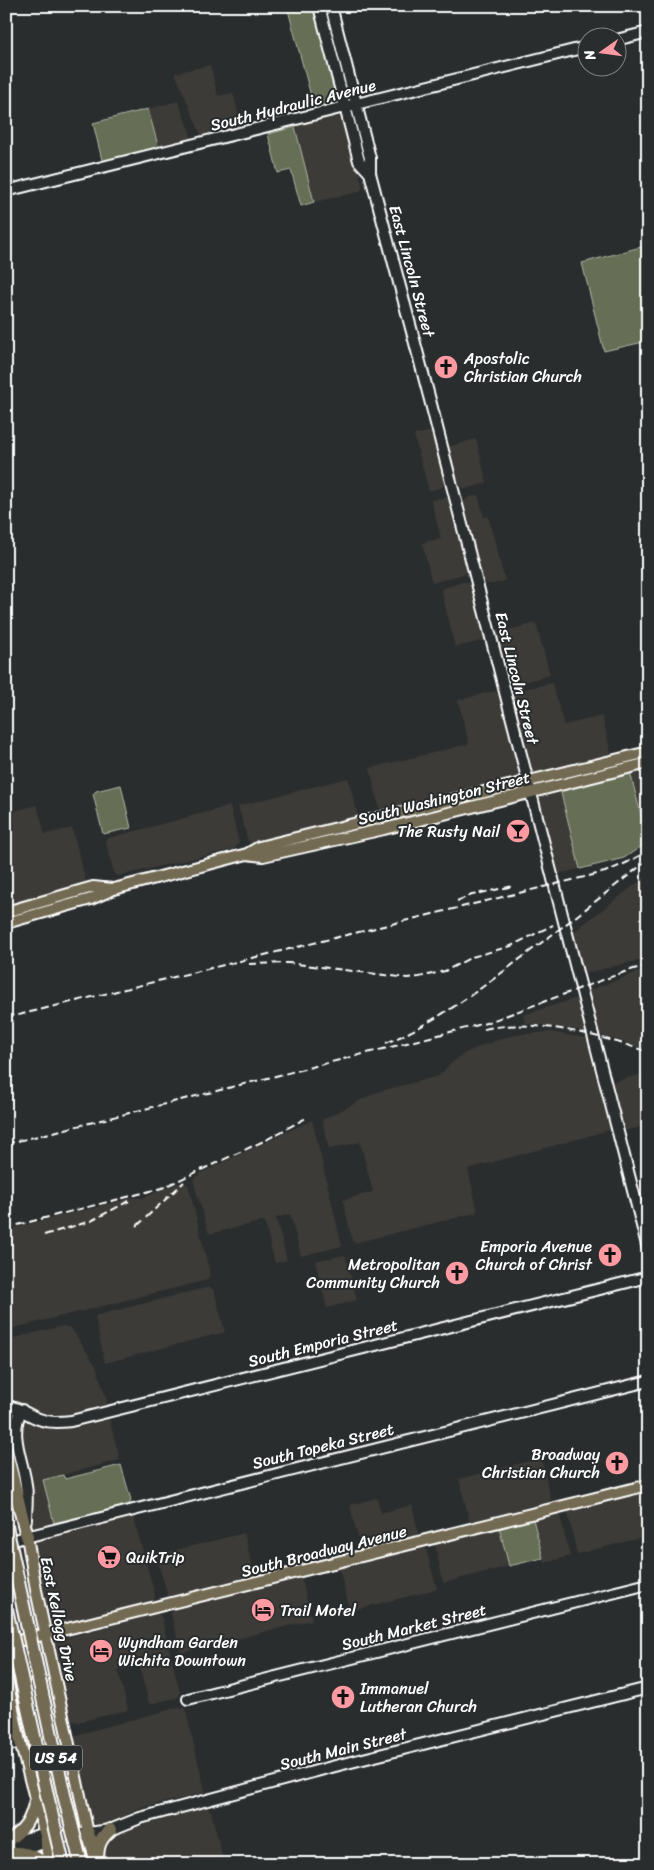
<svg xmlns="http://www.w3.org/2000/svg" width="654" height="1870" viewBox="0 0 654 1870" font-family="Sriracha,sans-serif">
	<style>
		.built { fill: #3c3b37 }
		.green { fill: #666e54; stroke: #b2b6aa }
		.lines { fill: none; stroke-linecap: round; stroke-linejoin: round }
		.secondary-casing { stroke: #fff; stroke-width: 14 }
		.primary-casing { stroke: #fff; stroke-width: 14 }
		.highway-casing { stroke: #fff; stroke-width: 16 }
		.secondary { stroke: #2a2d2e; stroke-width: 10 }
		.primary { stroke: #736b52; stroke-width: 10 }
		.highway { stroke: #736b52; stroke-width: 12 }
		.rail { stroke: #fff; stroke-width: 2; stroke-dasharray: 8 4; stroke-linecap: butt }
		.highway-bridge-casing { stroke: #fff; stroke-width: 16; stroke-linecap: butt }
		.highway-bridge { stroke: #736b52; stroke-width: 12 }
		.labels { text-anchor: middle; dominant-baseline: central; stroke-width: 4; stroke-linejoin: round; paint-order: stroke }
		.shield { fill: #2a2d2e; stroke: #bfc0c0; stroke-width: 1 }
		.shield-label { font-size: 15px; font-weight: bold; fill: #fff }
		.street-label { font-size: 16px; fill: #fff; stroke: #2a2d2e }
		.poi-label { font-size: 16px; fill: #fff; stroke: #2a2d2e; text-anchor: start }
	</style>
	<rect width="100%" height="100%" fill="#2a2d2e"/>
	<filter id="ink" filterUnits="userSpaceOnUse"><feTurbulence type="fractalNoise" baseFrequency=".02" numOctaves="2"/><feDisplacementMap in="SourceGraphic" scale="10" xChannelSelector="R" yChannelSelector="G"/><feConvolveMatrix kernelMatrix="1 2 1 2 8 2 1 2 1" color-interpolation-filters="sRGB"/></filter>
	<g filter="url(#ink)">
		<path class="built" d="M210 65 218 96 233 93 242 128 203 137 201 135 175 73Z
			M178 101 192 138 191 140 159 149 148 109Z
			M334 117H339L345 122 363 188 358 192 314 202 295 127Z
			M432 431 445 482 442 487 429 491 414 435Z
			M476 439 487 483 465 489 457 483 447 447Z
			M478 495 484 517 488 516 505 581 492 584 484 583 482 581 463 503 467 498Z
			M447 497 449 499 467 573 432 583 422 543 441 538 431 500Z
			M463 582 470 583 485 640 455 647 441 589Z
			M536 623 550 675 516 684 511 683 507 679 496 633Z
			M552 683 564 725 602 716 612 757 539 775 531 773 512 695 515 691Z
			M495 691 500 696 519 773 516 779 387 813 382 811 379 807 370 768 469 744 458 700Z
			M648 767V840L630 772Z
			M348 778 359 820 255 844 248 841 238 806Z
			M560 789 580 869 557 874 538 802 540 795Z
			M37 805 45 834 72 828 87 885 6 905V813Z
			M230 806 239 843 234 849 118 876 114 873 105 839Z
			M648 875V958L583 974 573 932Z
			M648 968V1050L598 1034 588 991Z
			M577 998 585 1031 525 1023 523 1015Z
			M550 1032 586 1038 610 1130 468 1169 477 1208V1211L475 1213 354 1243 352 1240 343 1200 373 1192 360 1142 329 1149 322 1120 377 1092 439 1076 450 1064 465 1053 484 1045 506 1037 523 1034Z
			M648 1072V1125L623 1131 613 1082Z
			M312 1120 342 1246 301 1256 290 1214 276 1218 287 1260 275 1263 264 1221 209 1234 193 1180 201 1173Z
			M178 1183 188 1184 210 1274 207 1280 6 1330V1230L132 1198H143Z
			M345 1255 357 1300 327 1308 315 1261Z
			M209 1287 214 1290 225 1332 105 1363 95 1317 98 1315Z
			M63 1326 71 1328 96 1366 107 1401 105 1405 61 1417H54L45 1414 25 1404 6 1399V1340Z
			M23 1417 36 1425 54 1429H62L109 1418 120 1460 43 1480 54 1523 32 1529 30 1526 31 1483 20 1440 19 1428Z
			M541 1458 551 1501 470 1523 459 1479Z
			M648 1490V1536L577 1554 568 1514V1511Z
			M377 1498 381 1513 412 1505 418 1531 417 1536 361 1550 350 1505Z
			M557 1513 560 1516 570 1556 545 1563 533 1519Z
			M133 1515 155 1596 154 1601 86 1619 52 1624 49 1623 46 1619 32 1541 34 1539Z
			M499 1527 509 1566 443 1583 435 1544Z
			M244 1533 255 1576 168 1597 156 1555Z
			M420 1546 426 1549 437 1589 350 1611 339 1568Z
			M301 1577 312 1620 181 1653 171 1614 173 1608Z
			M156 1613 161 1616 180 1693 179 1696 176 1698 149 1704 139 1665 118 1670 128 1710 78 1722 69 1720 67 1717 53 1644 55 1641Z
			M179 1707 185 1708 205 1791 203 1793 137 1809 104 1828 92 1830 72 1736Z
			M206 1807 211 1811 224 1864H103L100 1847 116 1832Z"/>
		<path class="green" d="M287 6H316L339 98 335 105 315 111Z
			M148 109 159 149 103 164 93 123Z
			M295 127 314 202 301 206 291 170 278 173 268 134Z
			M648 245V341L604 351 582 263Z
			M630 772 648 842 624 858 580 869 560 789Z
			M121 785 131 828 103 834 93 794 96 791Z
			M121 1465 131 1500 129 1505 54 1523 43 1480 63 1475 65 1479Z
			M533 1519 543 1558 509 1566 499 1527Z"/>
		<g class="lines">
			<g class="secondary-casing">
				<path id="secondary" d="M319 6 359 161 370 173
					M331 6 370 158V173L430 400 648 1249
					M616 40 648 32
					M6 191 586 47
					M6 1406C20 1407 27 1415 39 1419 49 1423 60 1422 71 1421L648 1277
					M22 1410C8 1433 23 1460 26 1485 28 1496 26 1508 26 1520
					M6 1542 648 1381
					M188 1699 648 1584
					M6 1746 20 1742
					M6 1844 39 1835 46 1839 110 1830 140 1818 339 1765 648 1688
					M13 1852 41 1844 46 1839"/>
			</g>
			<g class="primary-casing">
				<path id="primary" d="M247 854 263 856 384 829 648 763
					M6 912 93 887 113 889
					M6 923 91 899 114 889 247 854 259 847 648 752
					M27 1536 36 1590 88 1833
					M6 1644 648 1485
					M6 1675 20 1742 46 1839
					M6 1728 12 1710
					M6 1843C25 1829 30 1822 35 1800"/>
			</g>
			<g class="highway-casing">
				<path id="highway" d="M6 911H7
					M6 1453 27 1536
					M88 1833 95 1855
					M46 1839 50 1864
					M6 1853C21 1852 32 1854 44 1864
					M97 1863C97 1848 98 1840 110 1830"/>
			</g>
			<use href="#secondary" class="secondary"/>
			<use href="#primary" class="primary"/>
			<use href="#highway" class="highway"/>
			<path class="rail" d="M457 901 472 895 513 886
				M249 964 289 963 407 978 419 977 445 971 472 957 511 946 553 925
				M6 1018 605 872 626 863 648 851
				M484 1029C535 1018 599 1035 648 1052
				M386 1043C441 1020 486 985 533 949 572 920 610 890 648 860
				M6 1144 486 1023 627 971 648 965
				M137 1226 184 1182
				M6 1228 162 1188 266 1140 306 1118
				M44 1235 91 1221 129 1201"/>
			<g class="highway-bridge-casing">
				<path id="highway-bridge" d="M6 1526 63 1791 81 1864
					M6 1609 47 1795 63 1864"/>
			</g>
			<use href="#highway-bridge" class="highway-bridge"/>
		</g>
	</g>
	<defs>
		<g id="church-disc" transform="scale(1.25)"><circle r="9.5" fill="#ff9aa2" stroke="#2a2d2e"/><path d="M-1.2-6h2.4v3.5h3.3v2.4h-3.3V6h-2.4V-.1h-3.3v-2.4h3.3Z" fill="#111"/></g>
		<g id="bar-disc" transform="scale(1.25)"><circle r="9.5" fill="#ff9aa2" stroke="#2a2d2e"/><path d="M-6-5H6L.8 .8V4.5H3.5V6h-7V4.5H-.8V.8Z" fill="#111"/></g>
		<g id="supermarket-disc" transform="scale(1.25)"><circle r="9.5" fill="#ff9aa2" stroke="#2a2d2e"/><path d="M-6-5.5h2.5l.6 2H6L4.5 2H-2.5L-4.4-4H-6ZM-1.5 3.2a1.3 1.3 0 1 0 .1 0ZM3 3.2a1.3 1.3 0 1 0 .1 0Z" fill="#111"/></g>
		<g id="hotel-disc" transform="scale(1.25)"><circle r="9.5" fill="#ff9aa2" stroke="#2a2d2e"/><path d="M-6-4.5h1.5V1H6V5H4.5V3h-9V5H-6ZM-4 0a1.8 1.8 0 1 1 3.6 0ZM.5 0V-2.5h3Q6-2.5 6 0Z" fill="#111"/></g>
	</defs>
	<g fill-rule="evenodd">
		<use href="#church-disc" x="446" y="367"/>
		<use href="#bar-disc" x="518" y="831"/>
		<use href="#church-disc" x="610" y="1255"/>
		<use href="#church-disc" x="457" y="1273"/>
		<use href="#church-disc" x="617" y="1463"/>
		<use href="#supermarket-disc" x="109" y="1557"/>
		<use href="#hotel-disc" x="263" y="1610"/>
		<use href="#hotel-disc" x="101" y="1651"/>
		<use href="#church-disc" x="343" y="1697"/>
	</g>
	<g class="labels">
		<rect class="shield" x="30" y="1745.5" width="52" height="25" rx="4"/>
		<g class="shield-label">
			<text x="56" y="1758">US 54</text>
		</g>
		<g class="street-label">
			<text transform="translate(293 105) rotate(-14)">South Hydraulic Avenue</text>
			<text transform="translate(412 271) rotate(75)">East Lincoln Street</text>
			<text transform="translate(517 678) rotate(76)">East Lincoln Street</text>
			<text transform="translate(444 798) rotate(-14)">South Washington Street</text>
			<text transform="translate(323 1343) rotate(-14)">South Emporia Street</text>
			<text transform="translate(323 1446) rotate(-14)">South Topeka Street</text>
			<text transform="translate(324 1551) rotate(-14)">South Broadway Avenue</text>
			<text transform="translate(59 1619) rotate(78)">East Kellogg Drive</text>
			<text transform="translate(414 1627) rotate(-14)">South Market Street</text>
			<text transform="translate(343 1749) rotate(-14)">South Main Street</text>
		</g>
		<g class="poi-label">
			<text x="464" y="358">Apostolic<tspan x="464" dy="18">Christian Church</tspan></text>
			<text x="500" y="831" text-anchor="end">The Rusty Nail</text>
			<text x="592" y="1246" text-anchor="end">Emporia Avenue<tspan x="592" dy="18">Church of Christ</tspan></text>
			<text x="440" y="1264" text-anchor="end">Metropolitan<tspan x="440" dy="18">Community Church</tspan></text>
			<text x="600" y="1454" text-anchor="end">Broadway<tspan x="600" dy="18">Christian Church</tspan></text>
			<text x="126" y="1557">QuikTrip</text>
			<text x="280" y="1610">Trail Motel</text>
			<text x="118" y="1642">Wyndham Garden<tspan x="118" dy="18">Wichita Downtown</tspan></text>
			<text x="360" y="1688">Immanuel<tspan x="360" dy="18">Lutheran Church</tspan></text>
		</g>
	</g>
	<rect width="654" height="1870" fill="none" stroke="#2a2d2e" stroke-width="25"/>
	<rect x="12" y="12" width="629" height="1845" fill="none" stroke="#fff" stroke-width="2" filter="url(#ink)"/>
	<g transform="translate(602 52) rotate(256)"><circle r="24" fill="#2a2d2e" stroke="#7f8182"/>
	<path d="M0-4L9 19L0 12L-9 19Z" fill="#ff9aa2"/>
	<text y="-8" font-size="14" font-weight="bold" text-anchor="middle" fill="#ffffff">N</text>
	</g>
</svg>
